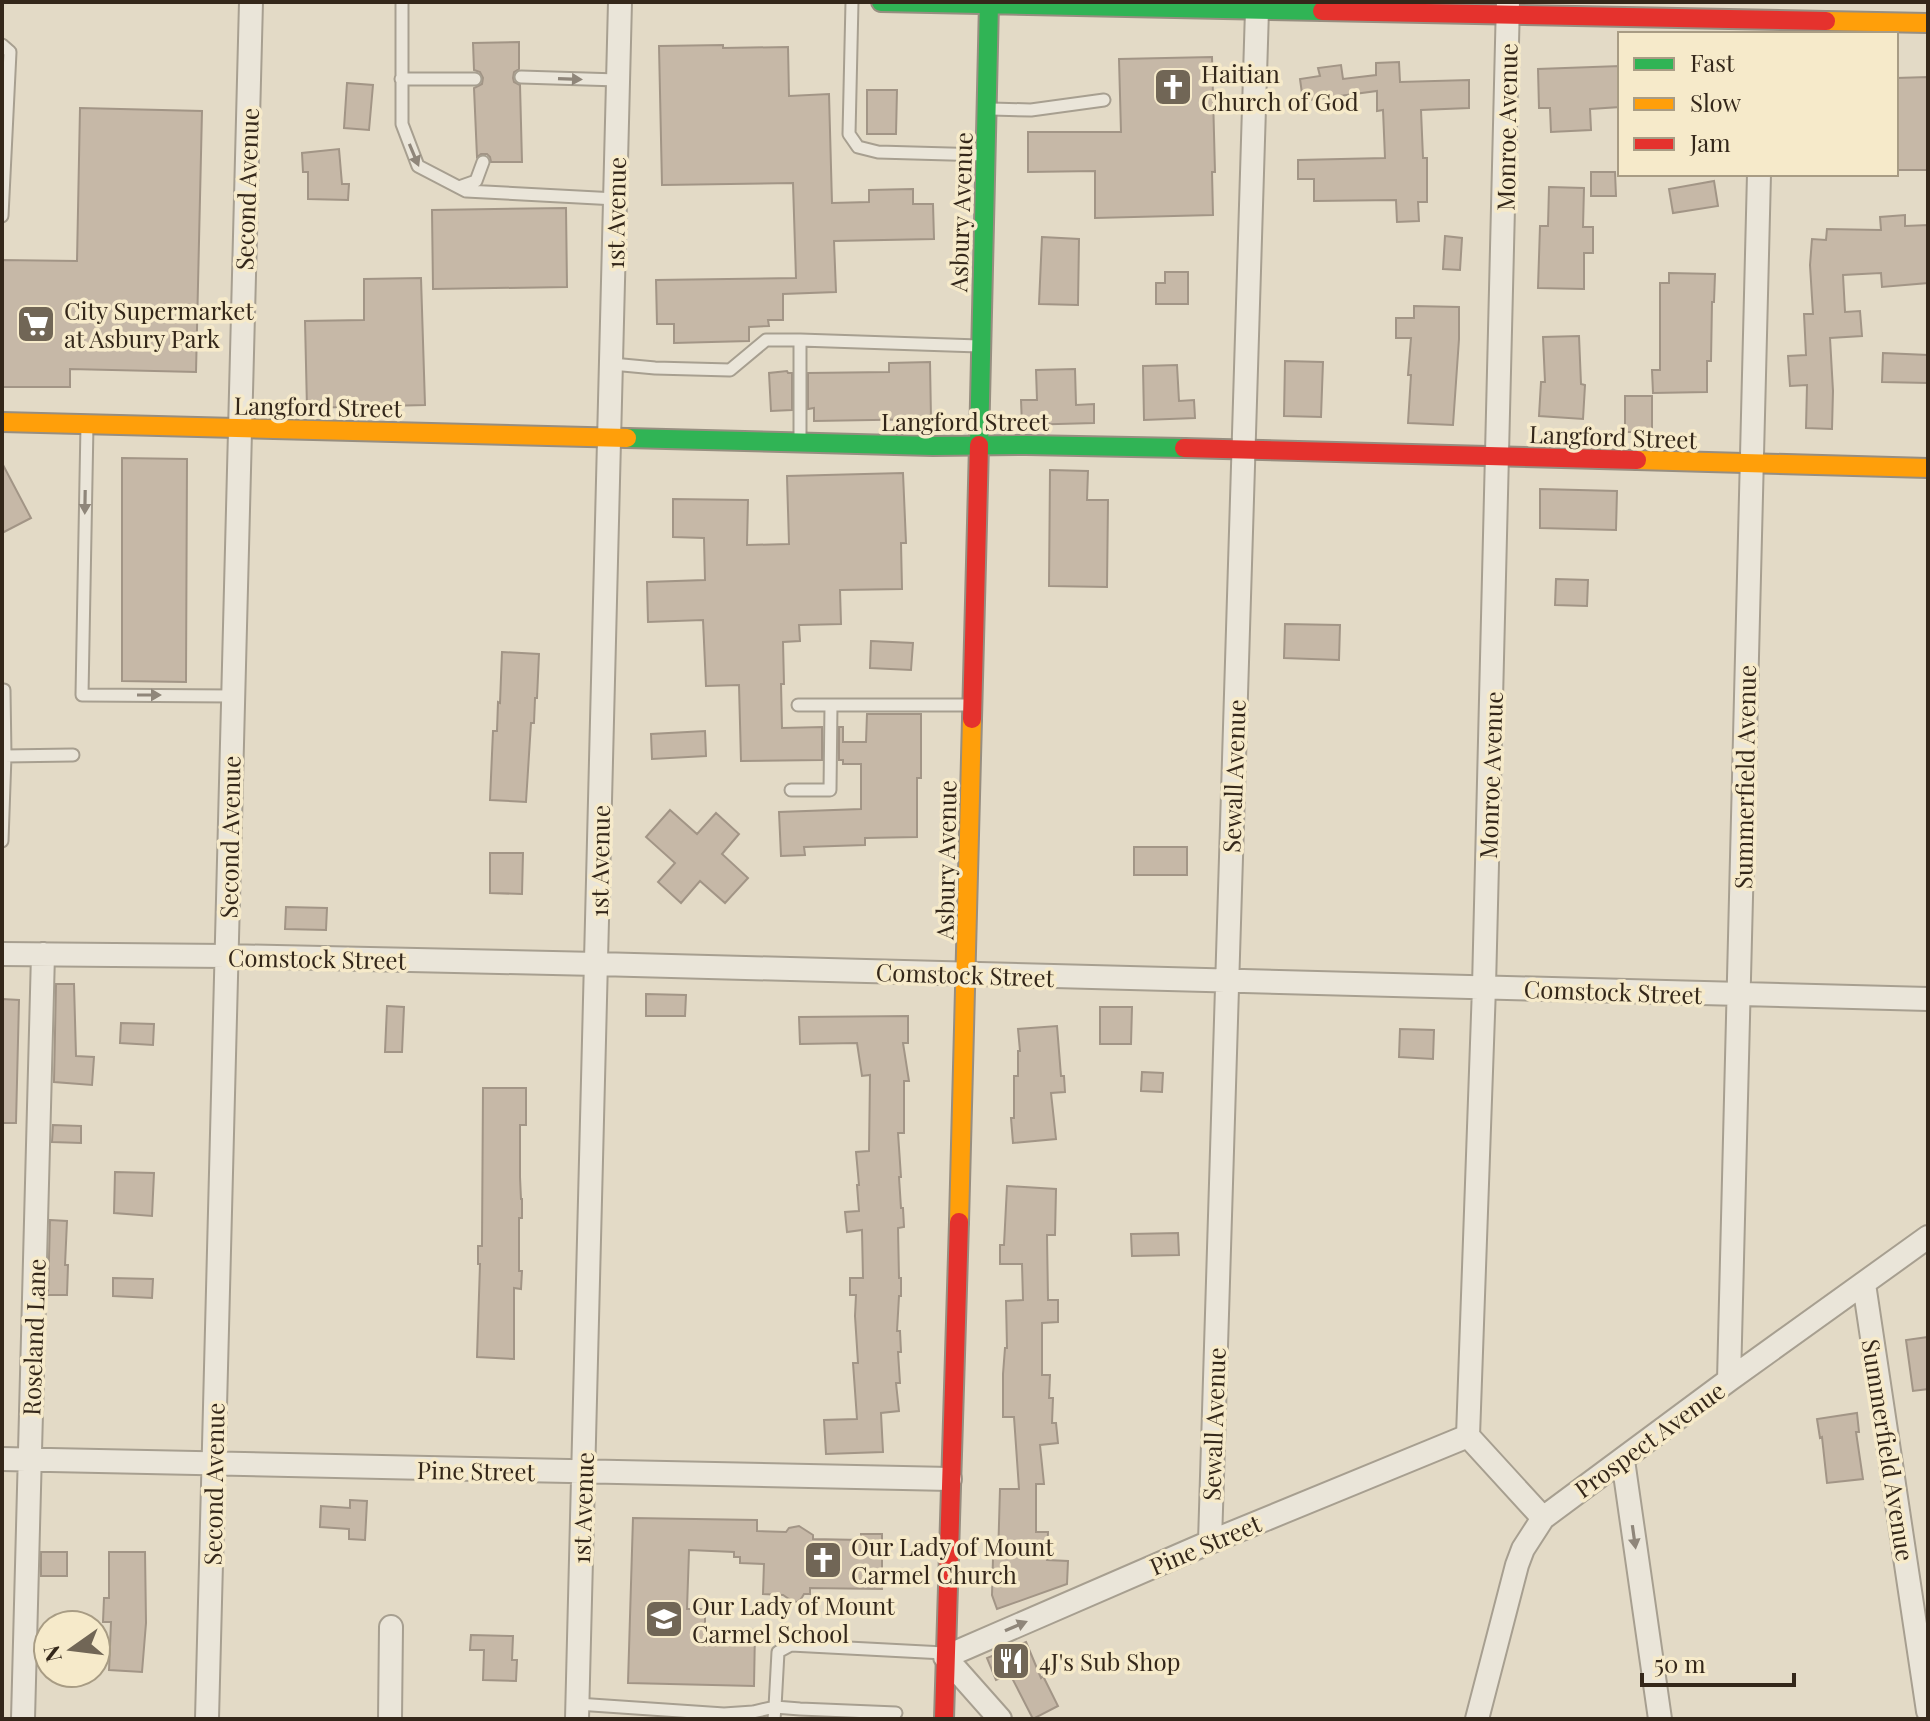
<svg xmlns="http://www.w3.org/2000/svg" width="1930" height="1721" viewBox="0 0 1930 1721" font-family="'Playfair Display',serif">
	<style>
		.building { fill: #c6b8a7; stroke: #a29586; stroke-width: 2 }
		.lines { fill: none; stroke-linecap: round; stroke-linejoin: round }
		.lane-casing { stroke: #a79f90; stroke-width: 15 }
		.street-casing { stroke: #a79f90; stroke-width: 26 }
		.fast-casing { stroke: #978e80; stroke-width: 22 }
		.slow-casing { stroke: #978e80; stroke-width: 22 }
		.jam-casing { stroke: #978e80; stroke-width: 22 }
		.lane { stroke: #eae5d9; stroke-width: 11 }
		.street { stroke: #eae5d9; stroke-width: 22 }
		.fast { stroke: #30b455; stroke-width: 18 }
		.slow { stroke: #ff9f0a; stroke-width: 18 }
		.jam { stroke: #e5322d; stroke-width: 18 }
		.oneway { fill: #8f867a }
		.labels { text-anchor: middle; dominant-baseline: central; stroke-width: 7; stroke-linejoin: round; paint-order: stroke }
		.poi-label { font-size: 24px; fill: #34271a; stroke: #f6eaca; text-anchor: start }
		.street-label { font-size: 24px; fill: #34271a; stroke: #f6eaca }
	</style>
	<rect width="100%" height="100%" fill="#e3dac6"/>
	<path class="building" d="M519 42V69L514 72 513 78 514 82 520 85 522 162H491L490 157 487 154H481L477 157 474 88 482 84 483 78 480 72 474 70 473 43Z
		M723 45V48L788 47 789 96 829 94 832 203 869 202V190L913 189V204H933L934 239 834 241 836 292 783 294V320H768L769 326 749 327V341L674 343V324H657L656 280 796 278 793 183 662 185 659 46Z
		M1212 57 1215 172H1212L1213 215 1095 218V171L1028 172V132H1121L1119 59Z
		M1399 62 1400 82 1469 80V108L1421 110 1423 158H1427V202H1418L1419 221 1397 222 1396 200 1314 201V179H1298V160L1385 158 1383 110 1377 111V91L1303 101 1300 79 1320 76 1318 68 1341 65 1343 79 1376 75V63Z
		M1620 66V107L1590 109 1591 130 1551 132 1550 108H1539L1538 69Z
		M1928 77V170H1896V78Z
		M347 83 373 85 369 130 344 128Z
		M867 90H897L896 134H867Z
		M80 108 202 111 196 372 70 369V387H2V260L77 261Z
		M339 149 342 184H349L348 200 308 199V172H303L302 153Z
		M1591 172H1615L1616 196H1591Z
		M1714 181 1718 206 1673 213 1669 189Z
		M1549 187 1584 188 1583 227H1593V253H1584V289L1538 288 1540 226H1548Z
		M566 208 567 287 433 289 432 210Z
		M1905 215V226L1928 225V283L1882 287 1881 273 1843 275 1845 312 1860 311 1862 336 1830 338 1833 391 1832 429 1806 428 1807 385 1790 386 1788 356 1806 355 1804 314H1813L1810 265 1812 239 1826 240 1827 229 1881 230 1880 217Z
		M1445 236 1462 238 1460 270 1443 269Z
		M1042 237 1079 239 1078 305 1039 304Z
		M1165 272H1188V304H1156V283H1165Z
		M1669 273 1715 274 1714 302H1712L1711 361H1707V392L1653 393 1652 370H1660V283H1669Z
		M421 278 425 405 307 408 305 321 364 320V279Z
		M1414 306 1459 307V339L1453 425 1408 423 1411 375H1408L1411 338H1396V318H1414Z
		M1579 336 1581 384 1585 385 1583 419 1539 416 1541 382H1545L1543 337Z
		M1883 353 1928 355V383L1882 382Z
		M1285 361 1323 362 1321 417 1284 416Z
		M930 362 931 419 814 421V408L808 409V373L889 372V363Z
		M1177 365 1179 401 1194 400 1195 418 1144 420 1143 366Z
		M1075 369 1076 405 1094 404V423L1022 425 1021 400H1037L1036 370Z
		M787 371 788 373H792V410L771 411 769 373Z
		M1625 396H1652V432H1625Z
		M122 458 187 459 186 682 122 681Z
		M2 463 31 518 2 533Z
		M1050 470 1088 471 1087 500H1108L1107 587 1049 586Z
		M903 473 906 543H901L902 589 840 590 841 624 799 625 800 641 783 642 784 684H781L782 728 822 727V760L741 761 739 685 706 686 703 620 648 622 647 582 705 580 704 538 673 537V499L748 500 747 545 789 544 787 476Z
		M1540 489 1617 491 1616 530 1540 528Z
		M1556 579 1588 580 1587 606 1555 605Z
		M1285 624 1340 625 1339 660 1284 658Z
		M871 641 913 643 911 670 870 668Z
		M502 652 539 654 537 698H535L534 723H531L526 802 490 800 493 731H497L498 702 500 703Z
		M867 714H921V778H917V837L865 838V845L804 847 805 855 781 856 779 812 861 809V764H843V760H839V727H843V742H866Z
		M705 731 706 756 652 759 651 734Z
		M670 810 697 834 716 813 739 834 722 854 748 878 725 903 700 881 681 903 658 882 675 863 646 837Z
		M1134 847H1187V875H1134Z
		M490 853H523L522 894 490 893Z
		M286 907 327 908 326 930 285 929Z
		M56 984H74L76 1056 94 1057 92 1085 54 1082Z
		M646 994 686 995 685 1016H646Z
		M2 999 19 1000 16 1123H2Z
		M387 1006 404 1007 402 1052H385Z
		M1100 1007H1132L1131 1044H1100Z
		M908 1016V1043H903L909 1081H904V1133H898L901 1177H899L901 1208H903L904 1227 898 1228 899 1278H901V1296H899L897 1331H900L901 1352H898L900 1383H896L899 1411 881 1413 883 1452 826 1454 824 1420 857 1419 853 1363H858L855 1316 856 1295H850V1278H863L862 1230 847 1232 845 1212 859 1211 857 1185H859L856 1152 869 1151 870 1075 862 1076 857 1043 800 1044 799 1017Z
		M121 1023 154 1024 153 1045 120 1043Z
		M1057 1026 1061 1076H1064L1065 1092 1051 1093 1056 1139 1013 1143 1011 1118H1014V1076H1018V1051H1020L1018 1029Z
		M1400 1029 1434 1030 1433 1059 1399 1057Z
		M1142 1072 1163 1073 1162 1092 1141 1091Z
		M483 1088H526V1125H520V1177L521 1199H522V1218H519V1271H522L521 1289 514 1288V1359L477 1357 480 1264H478V1246H482Z
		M53 1125 81 1126V1143L52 1142Z
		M115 1172 154 1173 152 1216 114 1213Z
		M1007 1186 1056 1189 1055 1235H1047L1048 1300H1058V1322L1042 1323V1375H1050L1049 1398H1053L1052 1423H1056L1058 1443 1040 1445 1044 1484H1036V1532H1048L1047 1560 1068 1561 1067 1584 997 1609 992 1595 993 1558H998L1000 1489H1019L1014 1417H1003V1374L1005 1348H1007L1006 1301 1023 1300 1022 1264H1000V1245H1004Z
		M50 1220 67 1221 65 1265H68L67 1295H48Z
		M1178 1233 1179 1255 1132 1256 1131 1234Z
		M113 1278 153 1279 152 1298 113 1296Z
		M1928 1337V1389L1913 1391 1906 1340Z
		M1857 1413 1859 1432H1856L1863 1479 1827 1483 1822 1437 1820 1438 1817 1419Z
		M350 1500 367 1501 365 1540 349 1539V1529L320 1527 321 1506 350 1508Z
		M633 1518 757 1520V1531L786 1532 789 1528 799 1526 813 1535V1539L861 1540V1534H882V1589L810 1588V1594H804L801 1599 797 1602 792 1601 783 1595 763 1594 764 1564 740 1563V1557H734V1552L689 1550 687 1609H705V1628L755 1630 754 1686 628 1683Z
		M41 1552H67V1576H41Z
		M109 1552H145L146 1623 142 1672 109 1670 111 1622H103L104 1598H109Z
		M471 1635 513 1636 512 1660H517L516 1681 483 1680 484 1650H470Z
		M1026 1642 1041 1678 1043 1676 1058 1706 1033 1719 1010 1674 996 1680 987 1658Z"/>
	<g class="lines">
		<g class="lane-casing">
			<path id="lane" d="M402 2V124L418 166 466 191 616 199
				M852 2 849 134 858 147 878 152 985 155
				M2 45 10 52 2 216
				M521 77 618 80
				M401 79H475
				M991 109 1031 110 1104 100
				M459 187 476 181 483 162
				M800 340 979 346
				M612 364 655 368 730 370 766 340H800V440
				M87 425 82 695 232 696
				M4 690 5 756
				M798 705H831
				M791 790H830L831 705H972
				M2 841 5 756 73 755
				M577 1704 724 1714 753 1712 775 1707 778 1652 791 1645 944 1653
				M774 1719 775 1707 800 1709 896 1713"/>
		</g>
		<g class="street-casing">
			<path id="street" d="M1508 2 1484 987 1468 1436 1543 1518
				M2 954 226 956 597 964 1928 999
				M1864 1284 1928 1711
				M1729 1380 1759 174
				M2 1459 950 1479
				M1623 1460 1660 1719
				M1210 1542 1257 10
				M23 1719 43 954
				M207 1719 251 2
				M390 1719 391 1627
				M577 1719 620 2
				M1000 1719 945 1657 1210 1542 1468 1436
				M1477 1719 1517 1565 1523 1549 1543 1518 1729 1380 1928 1237"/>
		</g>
		<g class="fast-casing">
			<path id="fast" d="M881 2 1322 11
				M627 438 933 446 1026 445 1184 448
				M979 445 989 2"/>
		</g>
		<g class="slow-casing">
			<path id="slow" d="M1826 21 1928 23
				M2 422 627 438
				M1637 460 1928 468
				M959 1222 972 719"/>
		</g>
		<g class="jam-casing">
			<path id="jam" d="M1322 11 1826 21
				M1184 448 1637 460
				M972 719 979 445
				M944 1719 959 1222"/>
		</g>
		<use href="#lane" class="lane"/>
		<use href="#street" class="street"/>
		<use href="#fast" class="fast"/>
		<use href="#slow" class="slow"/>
		<use href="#jam" class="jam"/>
	</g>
	<defs><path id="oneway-solid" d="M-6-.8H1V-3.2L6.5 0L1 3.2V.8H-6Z" transform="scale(2)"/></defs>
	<g class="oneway">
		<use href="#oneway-solid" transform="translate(570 79) rotate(2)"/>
		<use href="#oneway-solid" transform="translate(414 155) rotate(67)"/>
		<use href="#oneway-solid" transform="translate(85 502) rotate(91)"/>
		<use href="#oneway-solid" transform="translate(149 695)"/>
		<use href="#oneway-solid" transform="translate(1634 1537) rotate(82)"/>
		<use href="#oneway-solid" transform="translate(1016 1626) rotate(-23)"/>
	</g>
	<defs>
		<g id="church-square" transform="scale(2)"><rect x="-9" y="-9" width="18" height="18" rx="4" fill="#716656" stroke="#f6eaca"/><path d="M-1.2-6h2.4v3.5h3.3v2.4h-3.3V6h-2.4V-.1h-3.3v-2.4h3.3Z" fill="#fff"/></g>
		<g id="supermarket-square" transform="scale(2)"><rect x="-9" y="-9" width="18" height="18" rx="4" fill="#716656" stroke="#f6eaca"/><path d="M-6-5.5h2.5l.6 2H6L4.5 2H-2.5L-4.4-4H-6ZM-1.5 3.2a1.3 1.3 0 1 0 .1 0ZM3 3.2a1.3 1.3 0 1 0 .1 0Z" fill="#fff"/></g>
		<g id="school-square" transform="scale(2)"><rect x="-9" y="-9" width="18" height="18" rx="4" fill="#716656" stroke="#f6eaca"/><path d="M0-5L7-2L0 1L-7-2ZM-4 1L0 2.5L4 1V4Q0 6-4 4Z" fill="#fff"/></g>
		<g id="restaurant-square" transform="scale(2)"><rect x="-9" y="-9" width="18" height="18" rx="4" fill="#716656" stroke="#f6eaca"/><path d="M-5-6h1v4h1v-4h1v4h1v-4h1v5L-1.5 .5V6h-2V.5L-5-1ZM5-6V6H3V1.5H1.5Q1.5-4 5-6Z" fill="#fff"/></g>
	</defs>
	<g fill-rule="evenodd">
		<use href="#church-square" x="1173" y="87"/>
		<use href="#supermarket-square" x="36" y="324"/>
		<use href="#church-square" x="823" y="1560"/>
		<use href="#school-square" x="664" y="1619"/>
		<use href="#restaurant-square" x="1011" y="1661"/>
	</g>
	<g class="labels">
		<g class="poi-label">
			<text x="1201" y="73">Haitian<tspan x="1201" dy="28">Church of God</tspan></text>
			<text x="64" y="310">City Supermarket<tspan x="64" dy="28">at Asbury Park</tspan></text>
			<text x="851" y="1546">Our Lady of Mount<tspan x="851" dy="28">Carmel Church</tspan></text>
			<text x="692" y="1605">Our Lady of Mount<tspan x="692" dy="28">Carmel School</tspan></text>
			<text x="1039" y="1661">4J's Sub Shop</text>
		</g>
		<g class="street-label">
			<text transform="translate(1506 127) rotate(-89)">Monroe Avenue</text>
			<text transform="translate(246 189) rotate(-88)">Second Avenue</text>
			<text transform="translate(960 212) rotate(-88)">Asbury Avenue</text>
			<text transform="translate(615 213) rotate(-89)">1st Avenue</text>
			<text transform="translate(318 406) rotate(1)">Langford Street</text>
			<text x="965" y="421">Langford Street</text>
			<text transform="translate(1613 436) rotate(2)">Langford Street</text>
			<text transform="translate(1490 775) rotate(-88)">Monroe Avenue</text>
			<text transform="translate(1233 776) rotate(-88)">Sewall Avenue</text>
			<text transform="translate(1744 777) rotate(-89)">Summerfield Avenue</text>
			<text transform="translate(229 837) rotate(-89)">Second Avenue</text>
			<text transform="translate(945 860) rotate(-89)">Asbury Avenue</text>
			<text transform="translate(599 861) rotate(-89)">1st Avenue</text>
			<text transform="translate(317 958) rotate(1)">Comstock Street</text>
			<text transform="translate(965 974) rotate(2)">Comstock Street</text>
			<text transform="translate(1613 991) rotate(2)">Comstock Street</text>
			<text transform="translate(33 1337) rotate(-88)">Roseland Lane</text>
			<text transform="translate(1213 1424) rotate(-88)">Sewall Avenue</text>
			<text transform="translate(1649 1439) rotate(-36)">Prospect Avenue</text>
			<text transform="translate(1889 1450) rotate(81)">Summerfield Avenue</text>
			<text transform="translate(476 1470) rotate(1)">Pine Street</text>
			<text transform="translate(213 1484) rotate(-89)">Second Avenue</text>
			<text transform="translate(582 1508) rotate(-88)">1st Avenue</text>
			<text transform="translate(1205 1544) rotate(-23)">Pine Street</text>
		</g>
	</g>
	<rect width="1930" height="1721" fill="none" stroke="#34271a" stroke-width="8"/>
	<rect x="1618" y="32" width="280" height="144" fill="#f6eaca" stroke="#a89c84" stroke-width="2"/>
	<rect x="1634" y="58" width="40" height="12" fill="#30b455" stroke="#a89c84" stroke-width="2"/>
	<text x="1690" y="72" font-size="24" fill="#34271a">Fast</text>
	<rect x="1634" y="98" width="40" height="12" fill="#ff9f0a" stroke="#a89c84" stroke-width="2"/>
	<text x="1690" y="112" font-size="24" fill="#34271a">Slow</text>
	<rect x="1634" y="138" width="40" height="12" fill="#e5322d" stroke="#a89c84" stroke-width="2"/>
	<text x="1690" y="152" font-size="24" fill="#34271a">Jam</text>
	<g transform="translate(72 1649) rotate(256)"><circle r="38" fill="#f6eaca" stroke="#a89c84" stroke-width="2"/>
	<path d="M0-6L14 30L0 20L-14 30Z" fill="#716656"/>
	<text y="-12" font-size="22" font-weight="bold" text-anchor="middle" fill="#34271a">N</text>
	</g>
	<path d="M1642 1673v12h152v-12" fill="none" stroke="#34271a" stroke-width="4"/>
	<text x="1654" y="1673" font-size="24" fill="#34271a" stroke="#f6eaca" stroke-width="6" paint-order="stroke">50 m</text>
</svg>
